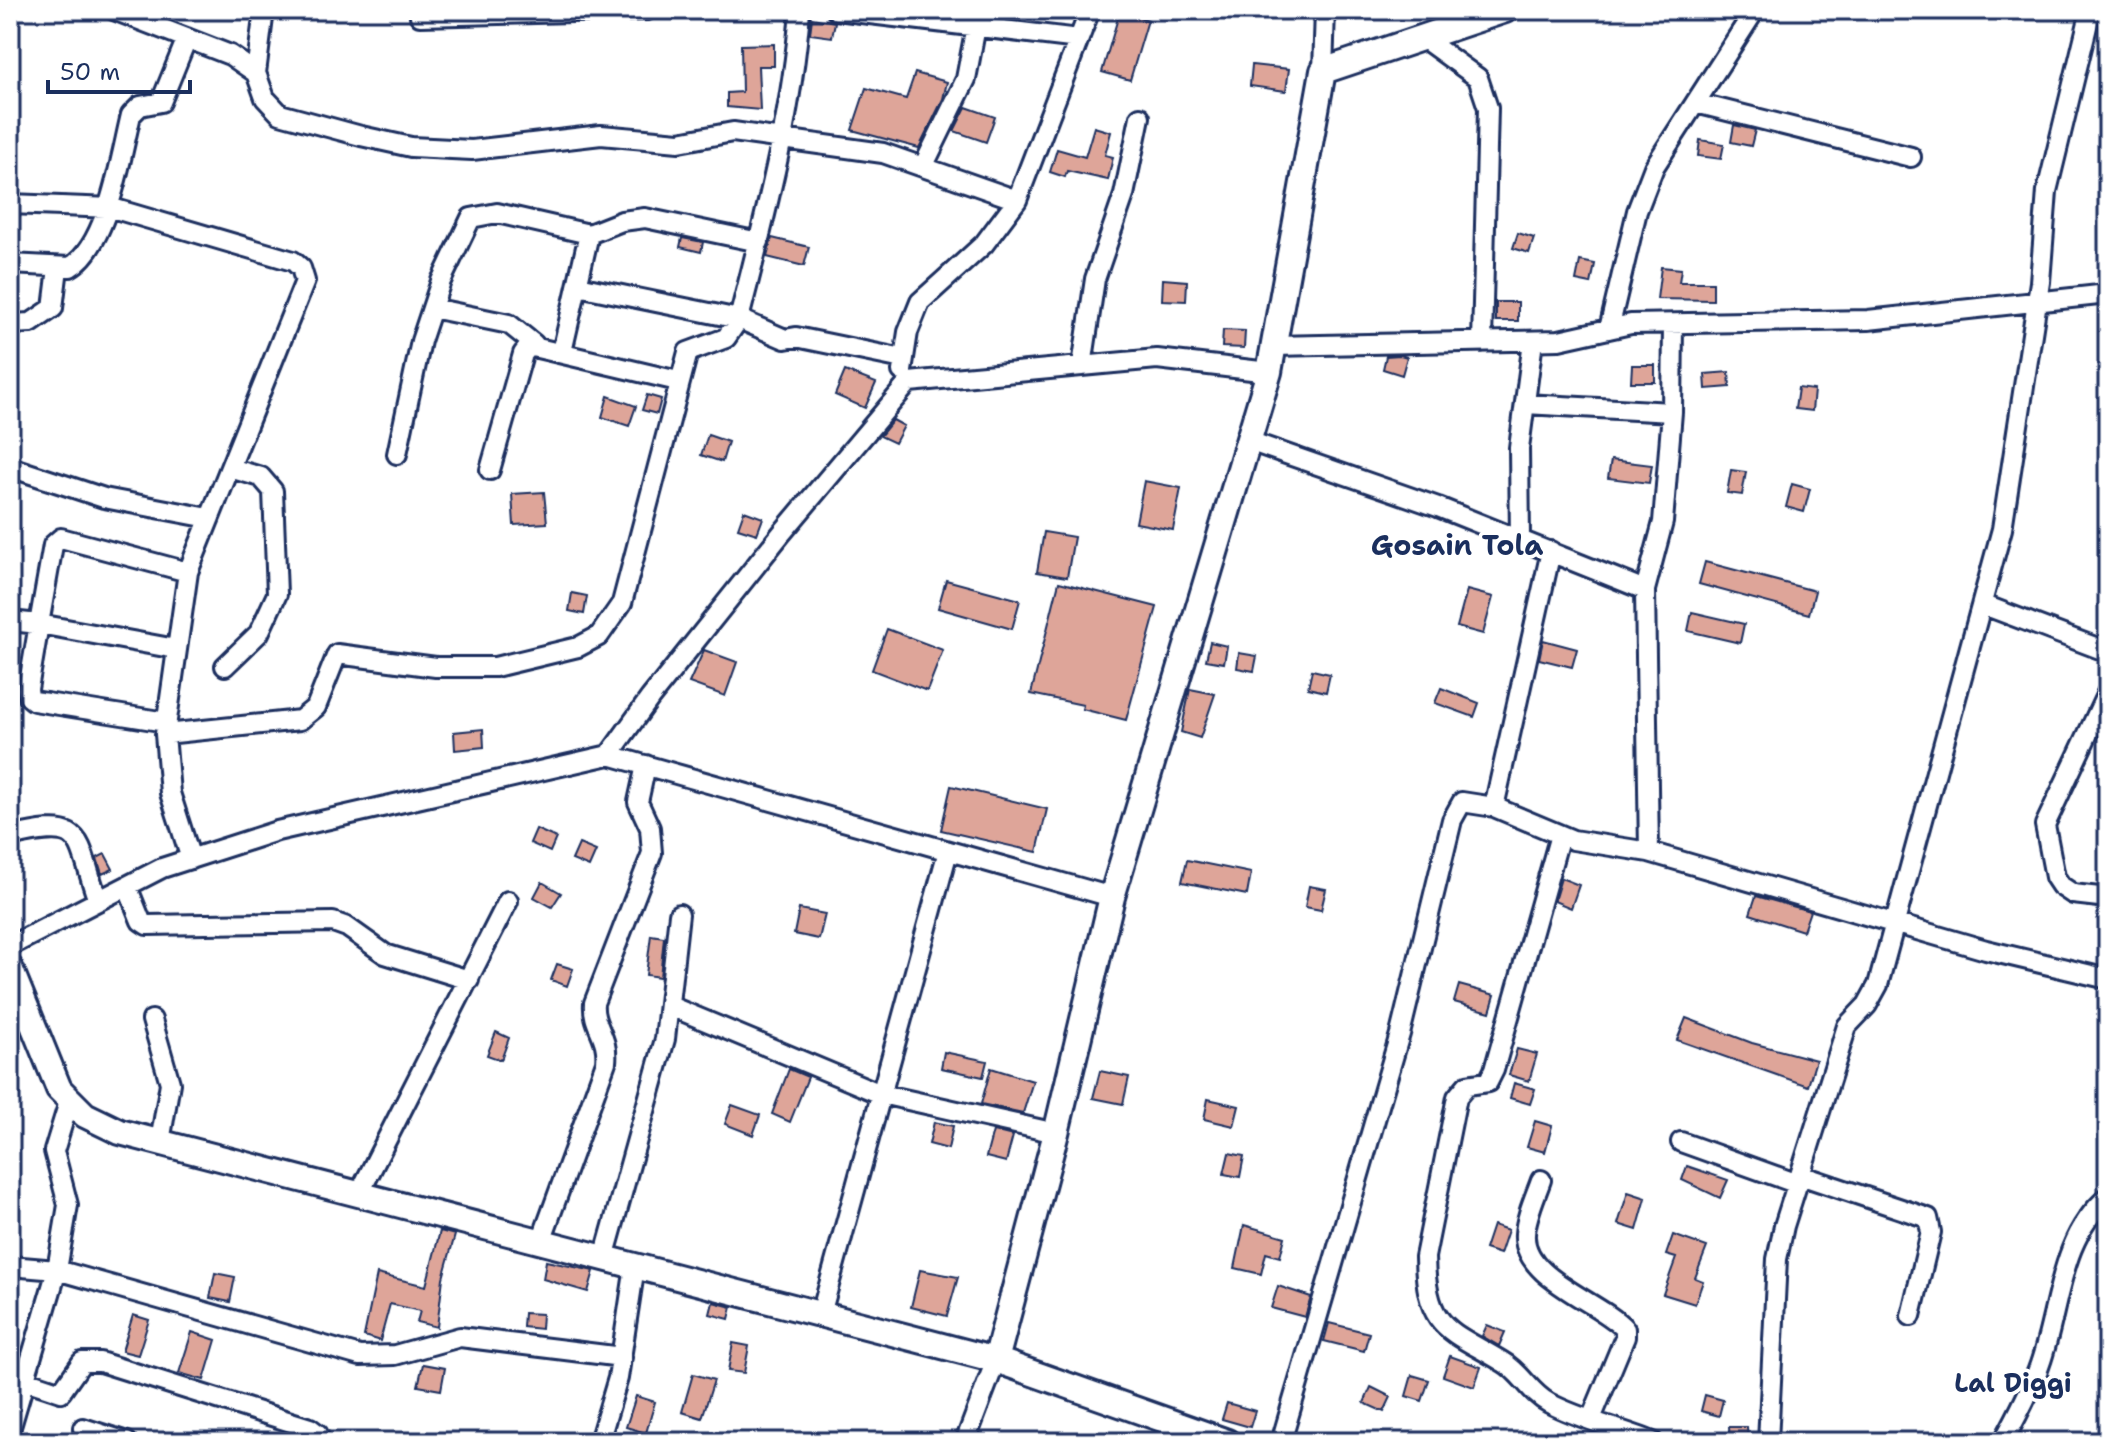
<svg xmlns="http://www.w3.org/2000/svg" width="2118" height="1452" viewBox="0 0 2118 1452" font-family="'Shantell Sans',sans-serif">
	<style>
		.building { fill: #dea599; stroke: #1b2f5e; stroke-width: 2 }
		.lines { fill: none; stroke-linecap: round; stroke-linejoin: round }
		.minor-casing { stroke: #1b2f5e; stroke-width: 24 }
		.tertiary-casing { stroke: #1b2f5e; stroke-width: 30 }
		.minor { stroke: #fff; stroke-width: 18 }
		.tertiary { stroke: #fff; stroke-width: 24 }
		.labels { text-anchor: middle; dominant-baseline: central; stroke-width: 7; stroke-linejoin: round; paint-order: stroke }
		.neighbourhood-label { font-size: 26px; font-weight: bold; fill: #1b2f5e; stroke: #fff }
		.quarter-label { font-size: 28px; font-weight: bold; fill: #1b2f5e; stroke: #fff }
	</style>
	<rect width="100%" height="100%" fill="#fff"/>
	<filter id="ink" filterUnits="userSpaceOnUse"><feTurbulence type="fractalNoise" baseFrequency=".0125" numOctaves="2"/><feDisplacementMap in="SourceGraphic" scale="16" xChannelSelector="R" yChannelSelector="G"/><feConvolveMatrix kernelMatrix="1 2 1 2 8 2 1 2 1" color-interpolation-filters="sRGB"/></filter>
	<g filter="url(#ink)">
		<path class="building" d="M1120 11 1148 20 1130 80 1102 72Z
			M812 18 835 22 832 37 810 34Z
			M774 44V66H758L760 110 727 107V93L742 92 741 45Z
			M1252 65 1289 69 1286 91 1250 86Z
			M915 73 947 82 943 99 919 148 852 130 866 88 906 99Z
			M966 107 995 117 986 142 954 131Z
			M1734 125 1755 130 1751 146 1731 142Z
			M1094 127 1111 132 1105 155 1113 157 1108 180 1067 171 1065 177 1050 172 1057 149 1085 157Z
			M1700 140 1724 144 1721 159 1698 156Z
			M1518 233 1534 238 1529 253 1513 248Z
			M682 238 703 242 701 252 680 247Z
			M772 238 809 247 804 266 767 257Z
			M1580 261 1595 264 1591 284 1576 281Z
			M1661 267 1681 269 1679 282H1713V300L1657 299Z
			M1163 279 1187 281 1186 301 1162 300Z
			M1496 302H1518V321H1496Z
			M1223 330 1245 331 1244 348 1222 347Z
			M1400 355 1407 357 1402 375 1383 369 1386 356Z
			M1632 365H1655V382H1631Z
			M845 371 876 383 865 408 835 395Z
			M1729 372 1730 387 1706 389 1705 374Z
			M1798 388 1814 390 1812 411 1795 409Z
			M647 395 661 399 657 414 642 410Z
			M608 396 636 406 629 426 602 417Z
			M893 420 904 426 895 443 880 436Z
			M708 435 728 442 722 462 701 455Z
			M1611 460 1652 465 1649 483 1608 478Z
			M1731 470 1746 472 1742 495 1727 493Z
			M1144 481 1181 488 1173 530 1136 523Z
			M1792 484 1810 489 1804 512 1786 507Z
			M544 492 547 523 514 525 512 494Z
			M744 511 763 518 757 534 738 528Z
			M1044 532 1074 537 1067 577 1037 572Z
			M1705 562 1815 591 1809 614 1699 584Z
			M946 580 1020 600 1012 629 938 608Z
			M1059 582 1157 607 1126 720 1082 709 1083 705 1031 694Z
			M1467 590 1493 597 1483 634 1457 627Z
			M572 593 587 596 584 614 569 611Z
			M1692 612 1744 624 1740 643 1688 631Z
			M887 629 943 650 927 691 872 670Z
			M1543 640 1577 649 1572 667 1539 659Z
			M1210 642 1227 646 1224 663 1206 660Z
			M704 650 737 662 725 696 689 683Z
			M1239 653 1257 656 1254 671 1237 668Z
			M1312 670 1330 674 1326 692 1308 688Z
			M1441 688 1479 703 1474 717 1435 703Z
			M1190 689 1215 694 1200 738 1181 732Z
			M483 729 484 747 455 750 454 732Z
			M951 786 1047 809 1037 852 941 830Z
			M536 829 556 838 550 852 530 843Z
			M579 844 596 851 589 867 572 860Z
			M105 854 113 869 102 874 97 858Z
			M1187 860 1251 873 1247 895 1182 882Z
			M1561 878 1579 885 1571 908 1554 901Z
			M542 882 561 893 552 907 534 897Z
			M1309 886 1326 889 1321 910 1305 907Z
			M1756 896 1810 911 1803 931 1750 914Z
			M799 909 825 914 819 939 794 934Z
			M651 935 664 937 660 977 646 975Z
			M557 964 573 969 567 986 551 980Z
			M1459 985 1495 995 1490 1012 1454 1002Z
			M1686 1018 1752 1043 1816 1060 1808 1086 1677 1040Z
			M496 1032 509 1038 501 1060 487 1055Z
			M1517 1049 1537 1054 1529 1081 1509 1075Z
			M944 1052 987 1061 983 1077 941 1068Z
			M991 1068 1033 1081 1023 1113 981 1104Z
			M789 1069 808 1077 790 1122 772 1114Z
			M1100 1071 1129 1077 1123 1104 1093 1098Z
			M1514 1083 1535 1089 1530 1104 1510 1098Z
			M1208 1099 1239 1106 1234 1126 1204 1119Z
			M732 1105 760 1115 753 1135 725 1124Z
			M1535 1121 1552 1126 1545 1152 1527 1147Z
			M934 1122 953 1126 948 1149 929 1144Z
			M993 1131 1013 1136 1006 1162 986 1157Z
			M1229 1153 1244 1156 1240 1177 1224 1174Z
			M1687 1166 1728 1180 1720 1198 1682 1180Z
			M1628 1192 1646 1198 1637 1230 1618 1224Z
			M1244 1225 1285 1237 1280 1257 1266 1253 1261 1274 1235 1268Z
			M1493 1225 1508 1230 1500 1254 1485 1249Z
			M440 1231 455 1235 443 1278 437 1327 417 1322 420 1311 390 1304 380 1341 364 1336 377 1274 426 1286Z
			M1673 1235 1707 1247 1695 1278 1703 1281 1695 1304 1663 1294 1676 1258 1666 1255Z
			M546 1261 594 1271 588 1292 543 1279Z
			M920 1270 958 1277 947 1316 911 1307Z
			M215 1273 235 1277 230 1302 210 1298Z
			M1278 1286 1311 1297 1305 1317 1271 1308Z
			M713 1302 732 1307 729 1319 710 1314Z
			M524 1313 542 1314 541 1329 523 1327Z
			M133 1315 149 1320 138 1355 122 1351Z
			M1329 1323 1369 1333 1364 1351 1324 1341Z
			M1487 1325 1505 1332 1499 1346 1482 1336Z
			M192 1332 216 1340 204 1380 179 1373Z
			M733 1343 749 1346 744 1373 728 1371Z
			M1450 1356 1481 1367 1474 1387 1443 1376Z
			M423 1364 445 1368 441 1390 418 1386Z
			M693 1374 714 1380 702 1418 682 1412Z
			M1412 1375 1429 1380 1422 1401 1406 1396Z
			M1371 1387 1391 1397 1384 1412 1364 1403Z
			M1705 1395 1723 1400 1719 1416 1701 1411Z
			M636 1396 655 1402 646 1433 626 1427Z
			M1227 1403 1255 1411 1250 1427 1222 1419Z
			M1729 1427H1747L1748 1442H1730Z"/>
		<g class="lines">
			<g class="minor-casing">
				<path id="minor" d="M114 10 230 55 256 73 265 98 280 114 361 136 411 147 472 150 601 135 679 142 733 132 883 153 1017 200 1090 10
					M836 10 1079 39
					M420 16 647 10
					M1423 38 1478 78 1488 108 1482 342
					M1323 71 1325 10
					M256 73 264 10
					M1696 103 1911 157
					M923 167 966 79 976 26
					M10 204 112 208 293 261 301 268 305 281 188 572 165 734 170 793 191 859
					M10 264 70 267C108 246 121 155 131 115L140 106 161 102 187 38
					M578 286 739 319 785 339 796 337 903 359
					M432 308 509 324 534 344
					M10 324 31 323 53 308 58 268
					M1673 325 1672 412 1663 522 1645 590 1649 852 1986 950 2108 979
					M1609 329 1637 211 1654 167 1755 10
					M1273 346 1559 340 1631 324 1868 320 2108 294
					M562 352 589 234
					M1082 366 1095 279 1124 195 1140 117
					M902 371 908 332 920 302 984 244 1017 200
					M1525 404 1672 412
					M1249 441 1438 507 1645 590
					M397 454 421 341 441 281 471 218 497 213 589 234 622 221 645 218 759 242
					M10 467 104 498 209 518
					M490 470 523 354 529 346 678 381
					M1520 539 1519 448 1533 341
					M1551 551 1494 807 1573 840 1649 852
					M1984 605 2108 652
					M10 621 39 624 53 545 61 538 188 572
					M225 666 259 633 277 594 273 491 261 477 230 468
					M2108 691 2045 825 2055 877 2061 886 2073 894 2108 898
					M166 722 34 701 29 697 28 689 39 624 176 649
					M165 734 300 720 316 707 337 654 436 667H495L578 647 599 636 622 603 688 352 726 338 739 319C765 216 792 116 800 10
					M609 755 1112 897
					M1560 835 1494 1070 1488 1082 1467 1085 1457 1097 1425 1257C1426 1330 1449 1329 1503 1362 1521 1372 1530 1393 1549 1403 1581 1420 1619 1428 1653 1442
					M10 837C87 819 75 835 98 901
					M127 886 141 921 147 925 333 922 347 927 385 954 469 980
					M10 946 162 868 277 831 609 755 650 698 781 534 909 382 1157 359 1269 372
					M670 1006 881 1094 1056 1133
					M152 1020 170 1083 160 1142
					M1681 1142 1798 1184
					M1800 1175 1928 1218 1931 1232 1911 1316
					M1541 1180C1535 1197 1526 1216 1525 1234 1522 1278 1599 1301 1625 1329V1337L1591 1419
					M359 1194 508 901
					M541 1241 606 1062C609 1036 592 1026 594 1003L652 853 650 828 638 802 646 765
					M604 1258 665 1039 679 914
					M10 1266 57 1270 360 1356 395 1355 460 1337 622 1357
					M821 1314 948 851
					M10 1375 61 1392 82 1362H100L310 1428 318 1434 320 1442
					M83 1428 127 1442
					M10 1430 57 1270 68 1205 54 1151 69 1102
					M599 1442 618 1378 635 1266
					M965 1442 996 1360
					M1281 1442 1400 1034 1452 820 1462 802 1494 807
					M1768 1442 1777 1259 1784 1226 1847 1026 1867 1005 1878 985 2002 529 2040 282 2047 191 2091 10
					M2003 1442C2016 1417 2031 1391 2040 1364 2060 1307 2059 1238 2108 1197"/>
			</g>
			<g class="tertiary-casing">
				<path id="tertiary" d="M10 968 59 1089 85 1115 120 1132 996 1360 1227 1442
					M996 1360 1056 1133 1112 897 1269 372 1323 71 1505 10"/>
			</g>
			<use href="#minor" class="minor"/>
			<use href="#tertiary" class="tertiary"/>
		</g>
	</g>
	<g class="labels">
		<g class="neighbourhood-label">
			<text x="2013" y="1382">Lal Diggi</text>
		</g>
		<g class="quarter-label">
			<text x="1457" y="545">Gosain Tola</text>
		</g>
	</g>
	<rect width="2118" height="1452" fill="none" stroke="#fff" stroke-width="40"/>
	<rect x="20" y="20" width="2078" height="1412" fill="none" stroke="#1b2f5e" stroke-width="3" filter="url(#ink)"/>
	<path d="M48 80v12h142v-12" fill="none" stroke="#1b2f5e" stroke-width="4"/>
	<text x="60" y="80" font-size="24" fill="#1b2f5e" stroke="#ffffff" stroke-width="6" paint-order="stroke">50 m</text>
</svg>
